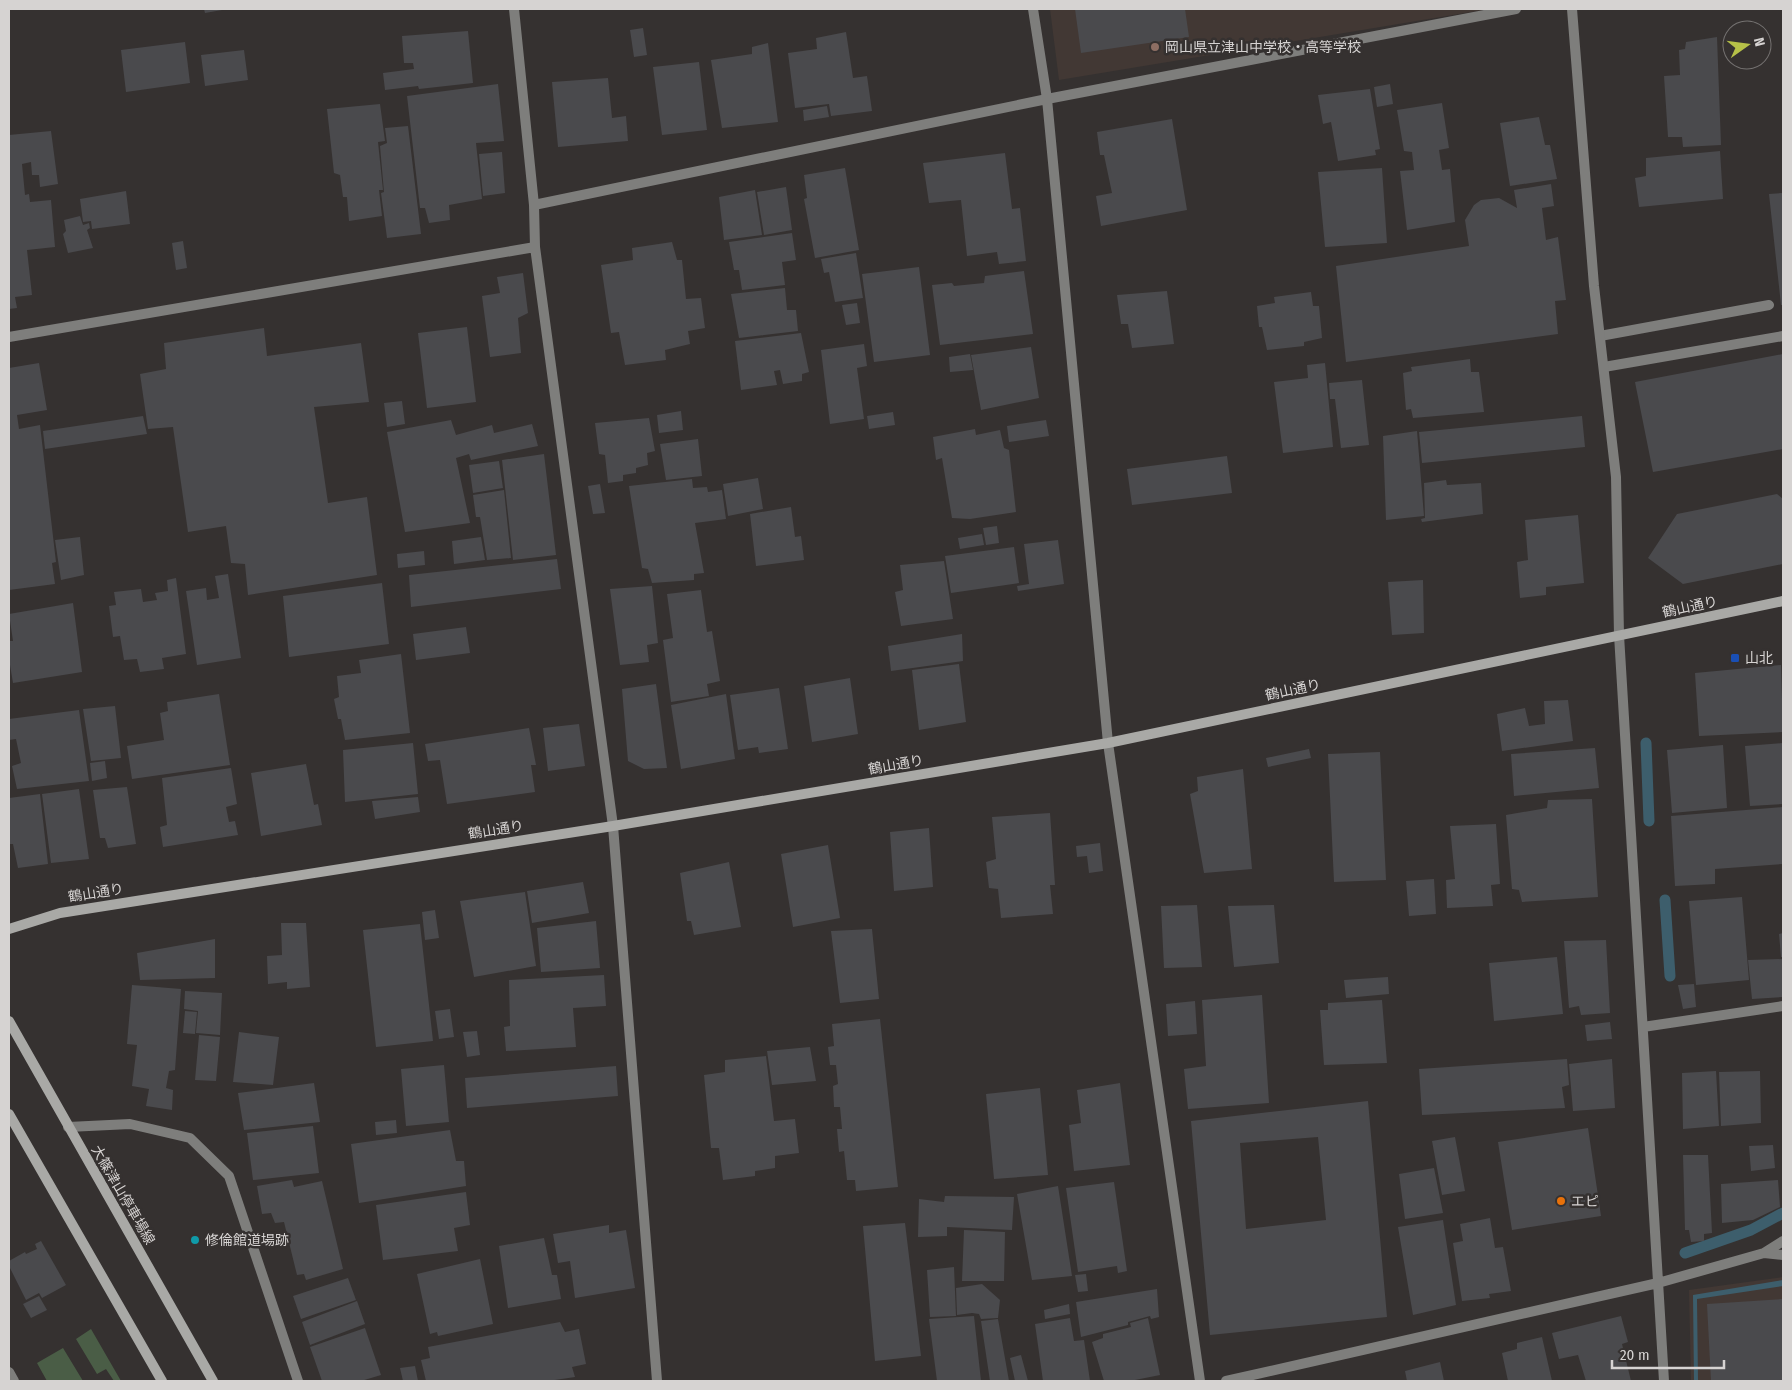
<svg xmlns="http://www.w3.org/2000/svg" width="1792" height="1390" viewBox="0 0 1792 1390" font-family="'Fira Sans Condensed','Noto Sans JP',sans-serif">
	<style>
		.built { fill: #423834 }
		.green { fill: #4a5d46 }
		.water { fill: #3d5e6c }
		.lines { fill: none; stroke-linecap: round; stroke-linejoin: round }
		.stream { stroke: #3d5e6c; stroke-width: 11 }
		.building { fill: #4a4a4d; fill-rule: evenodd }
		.lane { stroke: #7e7e7c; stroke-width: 10 }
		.street { stroke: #7e7e7c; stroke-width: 10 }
		.secondary { stroke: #a9a9a6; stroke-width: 10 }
		.education-dot { fill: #8d6e63; stroke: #353130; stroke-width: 2 }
		.transit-dot { fill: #1a4fb4; stroke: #353130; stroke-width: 2 }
		.food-dot { fill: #e8710a; stroke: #353130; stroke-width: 2 }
		.culture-dot { fill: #0f9aa8; stroke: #353130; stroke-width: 2 }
		.labels { text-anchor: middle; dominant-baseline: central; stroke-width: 5; stroke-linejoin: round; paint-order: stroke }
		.poi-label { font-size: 14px; fill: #d6d3d2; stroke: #353130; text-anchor: start }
		.street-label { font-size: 14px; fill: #d6d3d2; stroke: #353130 }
	</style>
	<rect width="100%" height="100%" fill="#353130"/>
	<path class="built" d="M1050 9H1489L1059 80Z
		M1783 1277V1381H1691L1689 1290Z"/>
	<path class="green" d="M91 1329 121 1381H114L106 1369 97 1374 76 1339Z
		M63 1348 83 1381H47L37 1363Z"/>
	<path class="water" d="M1783 1280V1286L1697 1299 1698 1381H1694L1693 1295Z"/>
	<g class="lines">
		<path class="stream" d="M1646 743 1649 821
			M1665 900 1670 976
			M1685 1253 1751 1230 1783 1213"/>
	</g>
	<path class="building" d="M204 9H222V10L205 13Z
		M1075 9H1185L1189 37 1081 53Z
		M643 28 647 55 634 57 630 30Z
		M468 31 473 83 419 89 418 86 385 90 383 73 414 69 413 63H404L402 36Z
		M846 32 853 78 867 76 872 111 831 116 829 104 795 108 788 53 817 49 816 38Z
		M1717 37 1721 145 1683 147 1682 137H1668L1664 76 1680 75 1679 50 1685 49 1686 42Z
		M185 42 190 83 126 92 121 50Z
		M768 43 778 122 722 128 711 60 752 54V47Z
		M244 50 248 80 205 86 201 55Z
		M699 62 707 130 662 135 653 67Z
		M608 78 612 118 626 116 628 141 558 147 552 82Z
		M498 84 504 141 476 143 482 199 449 205 450 220 429 223 425 208H420L407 96Z
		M1390 84 1393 104 1377 107 1374 87Z
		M1370 89 1380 149 1375 150 1376 155 1338 161 1331 122 1323 124 1318 95Z
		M1442 103 1449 148 1439 150 1442 170 1450 169 1455 222 1407 230 1400 171 1414 170 1412 152 1404 151 1397 110Z
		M380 104 385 141 378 142 383 190H379L382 216 349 221 347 197H343L340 175 334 173 327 109Z
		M827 106 829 117 804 121 803 110Z
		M1539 117 1545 145H1550L1557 179 1510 186 1500 123Z
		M1172 119 1187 210 1101 226 1096 196 1112 193 1104 155H1100L1097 132Z
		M408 126 421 234 387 238 381 193 384 192 380 146 387 143 385 128Z
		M51 131 58 184 40 187 39 175H32L31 162 22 164 25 195 29 194 30 202 51 200 55 247 27 250 32 295 15 297 17 308 9 309V135Z
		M1720 151 1723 199 1639 207 1635 178 1646 176V158Z
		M502 152 505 193 483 196 479 154Z
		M1005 153 1012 209 1020 208 1026 261 999 264 997 252 967 256 961 200 929 203 923 163Z
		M845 168 859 250 815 258 804 199 807 198 804 175Z
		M1382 168 1387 243 1325 247 1318 172Z
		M1551 184 1554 206 1542 208 1546 240 1558 237 1566 300 1555 301 1558 334 1346 362 1336 266 1469 246 1465 220 1474 205 1481 200 1499 198 1517 208 1514 190Z
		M786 187 792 230 764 235 757 192Z
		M755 190 762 235 724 240 719 197Z
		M126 191 130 224 92 229 91 221 83 222 80 199Z
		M1783 193V305H1781L1769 194Z
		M80 216 83 225 89 223 90 228 87 230 93 248 68 253 63 234 66 231 64 220Z
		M792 233 796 260 782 262 785 285 742 290 739 270H734L729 242Z
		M183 241 187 268 176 270 172 243Z
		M672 242 677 260H682L686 299 701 298 705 328 688 331 690 344 665 350 666 360 625 365 619 332 611 333 601 265 633 260 632 248Z
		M856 253 863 298 835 302 829 272 824 273 821 259Z
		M919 267 930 355 874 362 862 274Z
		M1024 271 1033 334 940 345 932 285 952 283 954 286 984 283 985 276Z
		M523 273 528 313 518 318 521 353 490 357 482 296 500 293 497 277Z
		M785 288 787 310H796L798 331 739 338 731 294Z
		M1167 291 1174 344 1132 348 1128 324H1121L1117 295Z
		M1311 292 1313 306H1319L1322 338 1304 342V346L1267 350 1262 327H1259L1257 306 1275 303 1274 297Z
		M857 303 860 323 846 325 842 305Z
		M467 327 476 402 427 408 418 333Z
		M264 328 267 356 361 343 369 402 314 407 328 503 367 497 377 575 248 595 245 564 231 563 226 526 188 532 173 427 148 429 140 374 166 369 164 343Z
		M801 333 809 372 802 374V381L783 384 780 370 774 371 777 385 741 390 735 341Z
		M864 344 867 366 857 368 864 419 830 424 821 350Z
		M1031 347 1039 398 981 410 971 355Z
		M970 354 973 370 950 372 949 357Z
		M1783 354V449L1653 472 1635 382Z
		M1470 359 1471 372H1479L1484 412 1413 418 1411 409 1406 410 1403 373 1412 371 1411 367Z
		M39 363 47 410 17 415 19 429 40 425 56 562 52 563 55 584 9 590V368Z
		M1325 363 1333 447 1283 453 1274 382 1308 378 1307 365Z
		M1362 380 1369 445 1341 448 1335 399H1330L1329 383Z
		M402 401 405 424 387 427 384 403Z
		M681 411 683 430 659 433 657 415Z
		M893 412 895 425 869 429 867 416Z
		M143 416 147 434 45 449 43 431Z
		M1582 416 1585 447 1422 463 1419 432Z
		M649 418 655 451 647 453 648 465 636 468V473L623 475V481L608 483 605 455 599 454 595 423Z
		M451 420 456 435 492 425 494 433 532 424 538 446 471 460 469 454 456 458 470 523 405 532 387 432Z
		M1046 420 1049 436 1009 442 1007 426Z
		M975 429 976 435 1000 430 1004 448 1009 450 1016 512 970 519 952 518 942 458 936 460 933 437Z
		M1417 431 1424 516 1386 520 1383 436Z
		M698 439 702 476 666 480 660 444Z
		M544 454 556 555 513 560 502 460Z
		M1227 456 1232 493 1132 505 1127 469Z
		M499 461 503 488 473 493 469 465Z
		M758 478 763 509 728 516 723 484Z
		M692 479 693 488 707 487 708 492 722 490 726 519 695 523 704 573 694 574V580L652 583 648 569 642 568 629 486Z
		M1446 480 1447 485 1481 483 1483 514 1422 522 1421 519 1425 518 1424 483Z
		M600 484 605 513 593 514 588 486Z
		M504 490 511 558 487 560 480 517H476L473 495Z
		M1777 494 1783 499V564L1683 584 1648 558 1677 514Z
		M791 507 795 537 801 536 804 560 756 566 750 514Z
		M1578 515 1584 583 1546 587V595L1520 598 1517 562 1528 560 1525 520Z
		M997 526 999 543 986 545 983 528Z
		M982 534 984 545 960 549 958 538Z
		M80 537 84 575 61 580 55 540Z
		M481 537 485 560 454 564 452 541Z
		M1058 540 1064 584 1018 591 1017 586 1029 584 1024 544Z
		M1014 547 1019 583 951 593 945 556Z
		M424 551 425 565 398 568 397 554Z
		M557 559 561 589 411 607 409 575Z
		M944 561 953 619 901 626 895 592 903 590 900 565Z
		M228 574 241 658 197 665 186 591 206 588 207 600 219 598 215 576Z
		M176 578 186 654 162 658 164 669 140 672 137 659 124 660 120 636 113 637 109 606 116 605 114 592 141 589 143 602 157 600 155 593 168 591 167 580Z
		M1423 580 1424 633 1392 635 1388 582Z
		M382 583 389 644 289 657 283 596Z
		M652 586 658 643 647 645 649 662 620 665 610 589Z
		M701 590 707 632 712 631 720 681 707 684 709 696 671 702 663 640 673 638 667 594Z
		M73 603 82 672 13 683 9 659V641H13L9 614Z
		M466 627 470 653 416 660 413 634Z
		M962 634 963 661 891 671 888 646Z
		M401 654 410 733 345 740 341 719H338L334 699 339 697 337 676 361 673 359 660Z
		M959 664 966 722 919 730 912 670Z
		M1781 665 1783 732 1699 736 1695 673Z
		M850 678 858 734 812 742 804 686Z
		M656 684 667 768 644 769 628 761 622 689Z
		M779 688 788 749 759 753 758 747 738 750 730 695Z
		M219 694 230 765 132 779 127 746 164 740 160 713 168 711 167 702Z
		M726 694 735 759 681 769 671 705Z
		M1568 700 1573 741 1502 751 1497 714 1525 708 1529 726 1545 724 1544 701Z
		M115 706 121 758 91 761 83 709Z
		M79 710 89 781 17 789 12 766 21 763 16 739 9 740V719Z
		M579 724 585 766 548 771 543 728Z
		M529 728 536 765H531L535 792 447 804 440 760 428 761 425 744Z
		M413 743 418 794 345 802 343 750Z
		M1783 743V804L1750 806 1745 746Z
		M1723 745 1727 808 1672 813 1667 750Z
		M1595 748 1599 788 1514 796 1511 754Z
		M1309 749 1311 758 1268 767 1266 758Z
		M1380 752 1386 880 1334 882 1328 754Z
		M105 761 107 778 92 781 90 763Z
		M306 764 314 805 318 804 322 825 261 836 251 773Z
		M231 768 237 804 226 807 229 822 235 821 238 835 163 847 160 827 167 825 162 778Z
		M1243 769 1252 869 1204 873 1190 794 1198 791 1197 777Z
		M127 787 136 844 108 848 105 838H100L93 790Z
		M79 789 89 859 51 863 42 794Z
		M40 794 48 864 18 868 13 844H9V798Z
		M418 797 420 812 375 819 372 801Z
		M1592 799 1598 897 1522 902 1519 890 1512 889 1506 815 1547 808 1548 800Z
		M1783 807V864L1715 869V884L1675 886 1671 816Z
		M1050 813 1055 885H1050L1053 914 1001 918 998 889 989 888 986 862 996 859 992 817Z
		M1496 824 1500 884 1491 885 1493 906 1447 908 1446 880 1455 879 1450 826Z
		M929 828 933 887 894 891 890 832Z
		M1100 843 1103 871 1089 873 1087 856 1077 857 1076 846Z
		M828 845 840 918 793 927 781 854Z
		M729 862 741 927 694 935 691 921H687L680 873Z
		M1434 879 1436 914 1409 916 1406 881Z
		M583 882 589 913 532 923 527 891Z
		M525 892 536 966 474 977 460 901Z
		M1742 897 1749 980 1696 985 1689 901Z
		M1197 905 1202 967 1164 968 1161 906Z
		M1274 905 1279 963 1234 967 1228 906Z
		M435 910 439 938 425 940 422 912Z
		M596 921 600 968 541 972 537 928Z
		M281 923H306L310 987 287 989V982L268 984 267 956 282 955Z
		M420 924 433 1041 376 1047 363 930Z
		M872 929 879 999 840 1003 831 931Z
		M1783 933V957H1781L1779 934Z
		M215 939V978L140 980 137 953Z
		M1606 940 1610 1013 1581 1015 1579 1006 1569 1008 1564 941Z
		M1557 957 1563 1014 1494 1021 1489 963Z
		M1783 959V997L1752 999 1748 960Z
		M604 975 606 1006 573 1008 576 1047 506 1051 504 1027 510 1026 509 980Z
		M1388 977 1389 994 1346 998 1344 980Z
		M1694 984 1696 1007 1683 1009 1678 985Z
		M132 985 181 989 175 1070 169 1071 166 1088 173 1090 172 1110 146 1106 149 1089 132 1086 137 1045 127 1044Z
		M185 991 222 993 220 1035 196 1033 198 1011 184 1009Z
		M1262 995 1269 1103 1188 1109 1184 1069 1206 1066 1202 1000Z
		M1382 1000 1387 1063 1324 1065 1320 1010H1328V1003Z
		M1195 1001 1197 1034 1168 1036 1166 1004Z
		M450 1009 454 1037 439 1039 435 1011Z
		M185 1011 197 1012 195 1034 183 1033Z
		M880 1019 898 1187 856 1191 855 1180H847L844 1151 839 1152 837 1129H842L840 1107H834L833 1086 838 1084 836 1065H830L828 1047 834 1046 832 1024Z
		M1610 1022 1612 1039 1587 1041 1585 1025Z
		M477 1031 480 1055 467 1057 463 1032Z
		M239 1032 279 1037 273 1085 233 1082Z
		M199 1035 220 1037 216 1081 195 1080Z
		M810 1047 816 1081 772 1085 767 1051Z
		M766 1056 774 1121 795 1119 799 1153 775 1156V1168L755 1171V1176L723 1180 719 1148H711L704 1075 725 1072V1060Z
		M1567 1059 1569 1085 1562 1087 1565 1108 1422 1115 1419 1069Z
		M1612 1059 1615 1108 1573 1111 1569 1064Z
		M444 1065 449 1122 406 1126 401 1069Z
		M616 1066 618 1096 467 1108 465 1078Z
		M1716 1071 1719 1126 1683 1129 1682 1073Z
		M1760 1071 1761 1123 1721 1126 1719 1072Z
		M314 1083 320 1122 244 1130 238 1093Z
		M1120 1083 1130 1165 1074 1171 1069 1125 1081 1123 1077 1090Z
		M1040 1088 1048 1175 994 1179 986 1094Z
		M1368 1101 1387 1317 1210 1335 1191 1121ZM1318 1137 1326 1220 1246 1229 1240 1143Z
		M396 1120 397 1133 376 1135 375 1122Z
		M313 1126 319 1173 253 1180 247 1133Z
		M1588 1128 1601 1216 1512 1230 1498 1142Z
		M450 1130 456 1161H464L466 1186 359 1203 351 1144Z
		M1455 1137 1465 1191 1442 1195 1432 1141Z
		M1773 1145 1775 1168 1751 1171 1749 1146Z
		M1683 1155H1708L1712 1233 1704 1234V1241L1691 1242 1689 1230H1685Z
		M1434 1168 1443 1213 1405 1219 1399 1174Z
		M292 1180 294 1187 322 1181 343 1269 306 1280 304 1274 297 1275 284 1222 275 1223 271 1213 262 1214 257 1186Z
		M1778 1180 1780 1207 1753 1220 1722 1223 1721 1184Z
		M1114 1182 1127 1271 1118 1273 1117 1266 1078 1272 1066 1188Z
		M1058 1186 1072 1276 1032 1280 1017 1194Z
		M466 1192 470 1225 454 1228 458 1251 383 1260 376 1205Z
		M945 1196 1014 1197 1012 1230 947 1227V1236L918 1237 919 1199 944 1202Z
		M1490 1218 1495 1248 1503 1247 1511 1291 1489 1294 1490 1298 1462 1301 1453 1243 1463 1241 1460 1224Z
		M1443 1220 1456 1305 1413 1315 1398 1227Z
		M905 1223 921 1356 875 1361 863 1226Z
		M609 1225V1233L626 1230 635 1288 575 1298 570 1261 558 1263 553 1234Z
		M964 1230 1005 1232 1004 1281H962Z
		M544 1238 552 1275H557L561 1299 508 1308 499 1246Z
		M41 1241 66 1285 42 1298 39 1293 26 1300 9 1266V1261L25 1252 26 1254 37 1249 35 1244Z
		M480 1259 493 1324 438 1336 437 1332 430 1334 417 1274Z
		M954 1267 956 1316 930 1317 927 1270Z
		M1086 1274 1088 1291 1078 1292 1075 1275Z
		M348 1278 356 1300 301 1319 293 1296Z
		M982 1284 1000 1300 998 1318 981 1319 979 1314 972 1313 957 1315 956 1288Z
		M1157 1289 1159 1317 1151 1319 1150 1316 1128 1322V1325L1081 1337 1076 1302Z
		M39 1296 47 1310 31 1318 23 1304Z
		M1783 1299V1381H1711L1707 1304Z
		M357 1301 365 1324 310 1345 302 1322Z
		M1069 1304 1070 1314 1045 1319 1044 1310Z
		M974 1316 981 1381H937L929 1319Z
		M1621 1316 1628 1342 1622 1344 1631 1381H1586L1578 1355 1559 1359 1552 1333Z
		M1070 1318 1074 1341 1084 1340 1090 1381H1043L1035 1324Z
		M1148 1318 1160 1375 1130 1381H1104L1092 1342 1103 1338V1334L1131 1327 1130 1323Z
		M998 1319 1009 1381H990L981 1321Z
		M560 1322 565 1332 579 1329 586 1364 572 1367 575 1377 548 1381H426L421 1360 430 1358 428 1347Z
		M365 1328 381 1375 361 1381H322L310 1347Z
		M1542 1337 1552 1381H1508L1502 1353 1517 1349V1343Z
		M1021 1355 1028 1381H1015L1010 1358Z
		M1440 1362 1444 1381H1407L1405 1371Z
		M415 1366 418 1381H403L400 1368Z"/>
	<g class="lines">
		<path class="lane" d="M1600 336 1769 305
			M1604 367 1783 336"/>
		<path class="street" d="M514 9 534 205 535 247 613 826 657 1381
			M1033 9 1047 99 1108 743 1200 1381
			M1572 9 1594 286 1616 477 1619 635 1664 1381
			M534 205 1047 99 1516 9
			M9 337 535 247
			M1643 1027 1783 1006
			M68 1127 130 1124 190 1138 229 1176 298 1381
			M1764 1253 1783 1255
			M9 1372 14 1381
			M1226 1381 1658 1283 1764 1253 1783 1241"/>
		<path class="secondary" d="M9 929 60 913 613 826 1108 743 1783 601
			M9 1021 213 1381
			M9 1114 162 1381"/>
	</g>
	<circle class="education-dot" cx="1155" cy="47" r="5"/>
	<rect class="transit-dot" x="1730" y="653" width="10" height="10" rx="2.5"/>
	<circle class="food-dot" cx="1561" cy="1201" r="5"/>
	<circle class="culture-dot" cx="195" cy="1240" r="5"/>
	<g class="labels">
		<g class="poi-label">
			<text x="1165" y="47">岡山県立津山中学校・高等学校</text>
			<text x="1745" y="658">山北</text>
			<text x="1571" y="1201">エピ</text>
			<text x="205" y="1240">修倫館道場跡</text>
		</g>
		<g class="street-label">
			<text transform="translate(1690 607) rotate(-12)">鶴山通り</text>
			<text transform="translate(1293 690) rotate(-12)">鶴山通り</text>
			<text transform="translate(896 765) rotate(-10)">鶴山通り</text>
			<text transform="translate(496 830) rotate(-9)">鶴山通り</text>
			<text transform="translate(96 893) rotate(-9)">鶴山通り</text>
			<text transform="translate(123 1195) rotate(60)">大篠津山停車場線</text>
		</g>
	</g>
	<rect width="1792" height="1390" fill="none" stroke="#d6d3d2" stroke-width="20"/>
	<g transform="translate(1747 45) rotate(76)"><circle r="24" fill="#353130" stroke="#757271"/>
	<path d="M0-4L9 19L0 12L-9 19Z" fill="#b6c148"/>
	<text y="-8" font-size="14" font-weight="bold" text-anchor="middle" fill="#d6d3d2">N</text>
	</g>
	<path d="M1612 1360v8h112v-8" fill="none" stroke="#d6d3d2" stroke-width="2.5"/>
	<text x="1620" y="1360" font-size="15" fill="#d6d3d2" stroke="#353130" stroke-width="4" paint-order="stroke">20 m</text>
</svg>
